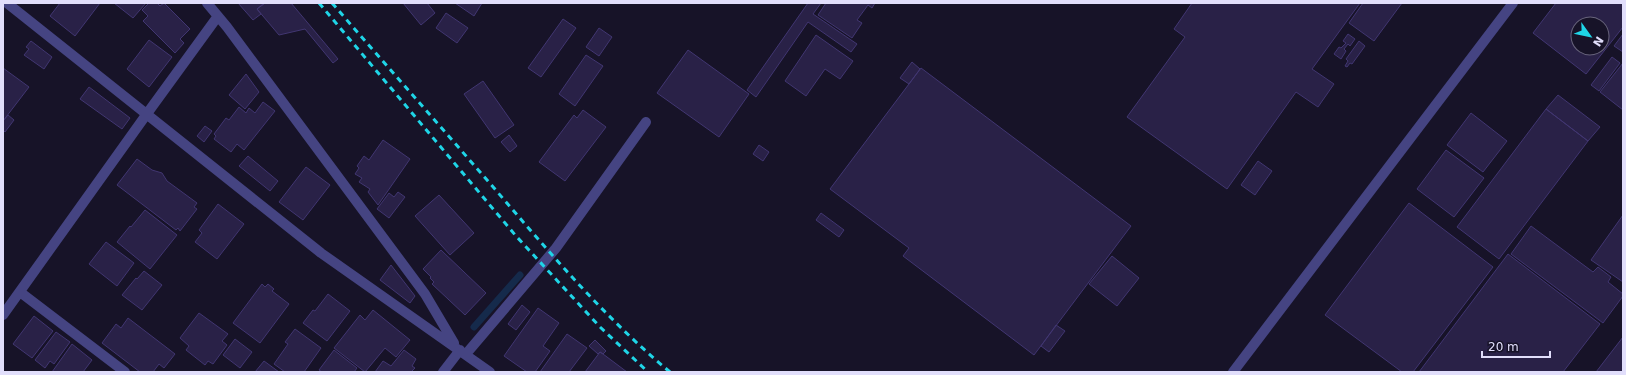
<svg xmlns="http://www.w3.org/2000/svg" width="1626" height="375" viewBox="0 0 1626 375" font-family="'DejaVu Sans',sans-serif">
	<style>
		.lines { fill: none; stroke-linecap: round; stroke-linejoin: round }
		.stream { stroke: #152a4b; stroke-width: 7 }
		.building { fill: #292147; stroke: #413671; fill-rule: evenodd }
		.minor { stroke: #454482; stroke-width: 10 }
		.rail { stroke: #1fd5e7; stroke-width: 3; stroke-dasharray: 6 5; stroke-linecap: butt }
	</style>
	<rect width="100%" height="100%" fill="#171328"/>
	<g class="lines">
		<path class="stream" d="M474 327 520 275"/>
	</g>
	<path class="building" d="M60 3H100L75 36 50 16Z
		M114 3H146L133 18Z
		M149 3H157L160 6 164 3 190 29 180 39 184 43 175 53 143 21 148 16 142 10Z
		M238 3H264V4L257 9 261 14 253 20Z
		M264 3H291L338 59 333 63 305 29 279 35 257 9Z
		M403 3H427L435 13 421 25Z
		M455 3H482L474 16Z
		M808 3H821L813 14 857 44 851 52 808 22 756 97 747 90Z
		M826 3H875L872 8 868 5 857 20 862 23 852 38 818 15Z
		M1192 3H1360L1312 69 1334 84 1318 107 1296 92 1227 189 1127 117 1185 37 1174 29Z
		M1363 3H1402L1374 41 1349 23Z
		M1556 3H1623V27L1586 74 1533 33ZM1578 24H1602V48H1578Z
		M446 13 468 28 457 43 436 28Z
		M563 19 576 28 541 77 528 68Z
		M599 28 612 37 599 56 586 47Z
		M1348 34 1355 39 1350 46 1348 44 1344 49 1346 51 1341 59 1334 54 1339 47 1341 48 1346 43 1343 41Z
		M1623 34V52L1614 46Z
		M816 35 853 61 840 79 825 69 806 96 785 81Z
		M149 40 172 57 149 87 127 69Z
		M31 41 52 57 44 69 24 55 29 49 26 47Z
		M1359 41 1365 46 1352 64 1350 63 1347 67 1345 66 1348 61 1346 59Z
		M688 50 749 94 719 137 657 93Z
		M586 55 603 66 575 106 559 94Z
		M1612 57 1620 63 1599 91 1591 85Z
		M912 62 920 69 909 84 900 78Z
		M1623 63V110L1600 92Z
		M3 68 29 87 3 121Z
		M921 68 1131 226 1034 355 903 256 909 248 830 189Z
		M246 74 259 92 245 109 229 95Z
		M483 81 514 125 495 138 464 94Z
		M89 87 130 118 122 129 80 99Z
		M1558 95 1600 127 1588 141 1546 109Z
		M263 102 275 111 244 150 237 144 231 152 214 139 216 136 214 134 226 118 229 120 239 107 246 113 249 108 255 113Z
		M1546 109 1588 141 1499 259 1457 227Z
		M583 110 606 127 565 181 539 162 574 115 577 118Z
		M1471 113 1507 141 1483 172 1447 145Z
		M8 115 14 120 5 132 3 130V121Z
		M205 126 212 131 204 142 197 136Z
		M509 135 517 146 510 152 501 142Z
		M383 140 410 159 378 205 368 192 370 189 359 182 362 178 355 174 359 168 357 166 364 156 369 160Z
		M759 145 769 152 763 161 753 154Z
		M1446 150 1484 178 1454 217 1417 189Z
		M248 156 278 181 270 191 239 166Z
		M137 159 152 170 162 173 167 181 197 203 194 207 197 209 180 231 178 228 176 230 117 185Z
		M1258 161 1272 171 1255 195 1241 185Z
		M306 167 330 185 303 220 279 202Z
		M398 192 405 197 389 218 377 209 389 193 394 197Z
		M439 195 474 233 450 255 415 216Z
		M1409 203 1493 267 1413 372H1402L1325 315Z
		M218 204 244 224 217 259 195 242 202 233 199 230Z
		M145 210 177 235 150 269 117 242 130 226 131 227Z
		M821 213 844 230 839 237 816 220Z
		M1623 215V282L1591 260Z
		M1531 226 1593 272 1598 267 1611 277 1608 282 1623 294V296L1603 323 1511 254Z
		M106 242 134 263 117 286 89 264Z
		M441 250 486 293 465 315 432 284 434 282 430 278 431 277 423 269Z
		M1508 254 1600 324 1563 372H1419Z
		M1112 256 1139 278 1117 306 1089 284Z
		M391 265 415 296 410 303 380 280Z
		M144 271 162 285 142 310 122 295 136 278 137 279Z
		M262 284 265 287 268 284 274 289 272 291 289 304 260 343 233 323Z
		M328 294 350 311 327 341 303 323 313 310 315 311Z
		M522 305 530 312 516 330 508 324Z
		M538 308 559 323 543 346 550 351 535 372H527L504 356Z
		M373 310 410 340 396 357 385 348 365 372 334 348 360 315 365 320Z
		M199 313 228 334 222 341 227 345 213 364 208 361 205 365 186 350 189 346 180 338Z
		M34 316 53 331 32 358 13 344Z
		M128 318 175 354 164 368 159 364 153 372H140L102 343 116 324 121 328Z
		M1056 325 1065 331 1049 352 1041 346Z
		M295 329 321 348 304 372H285L274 364 288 344 285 342Z
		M56 332 70 342 54 364 50 361 45 368 35 360Z
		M567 334 587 348 569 372H540Z
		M1623 337V372H1596Z
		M235 339 252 352 240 368 223 355Z
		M595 340 606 351 603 354 600 352 598 354 589 346Z
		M72 344 92 360 83 372H52Z
		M334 350 357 368 354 372H322L319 370Z
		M404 350 416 359 412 366 415 368 411 372H375L383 361 391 366Z
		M600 352 603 354 627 372H585Z
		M264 361 279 372H255Z"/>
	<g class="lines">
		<path class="minor" d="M7 3 321 253 490 372
			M207 3 227 27 425 294 454 343
			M20 292 125 372
			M3 315 146 115 218 16
			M466 354 556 248 646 122
			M443 372 460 350
			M1233 372 1513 3"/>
		<path class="rail" d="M319 3 516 236 600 327 648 372
			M332 3C386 65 440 126 494 188 549 252 605 318 670 372"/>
	</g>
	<rect width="1626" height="375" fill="none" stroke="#e1defb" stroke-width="8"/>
	<g transform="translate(1590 36) rotate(123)"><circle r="19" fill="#171328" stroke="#68647c"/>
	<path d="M0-3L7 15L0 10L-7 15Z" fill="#1fd5e7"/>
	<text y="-6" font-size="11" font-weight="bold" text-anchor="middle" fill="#e1defb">N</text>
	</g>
	<path d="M1482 351v6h68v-6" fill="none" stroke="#e1defb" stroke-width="2"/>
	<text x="1488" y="351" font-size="12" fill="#e1defb" stroke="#171328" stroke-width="3" paint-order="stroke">20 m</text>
</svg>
